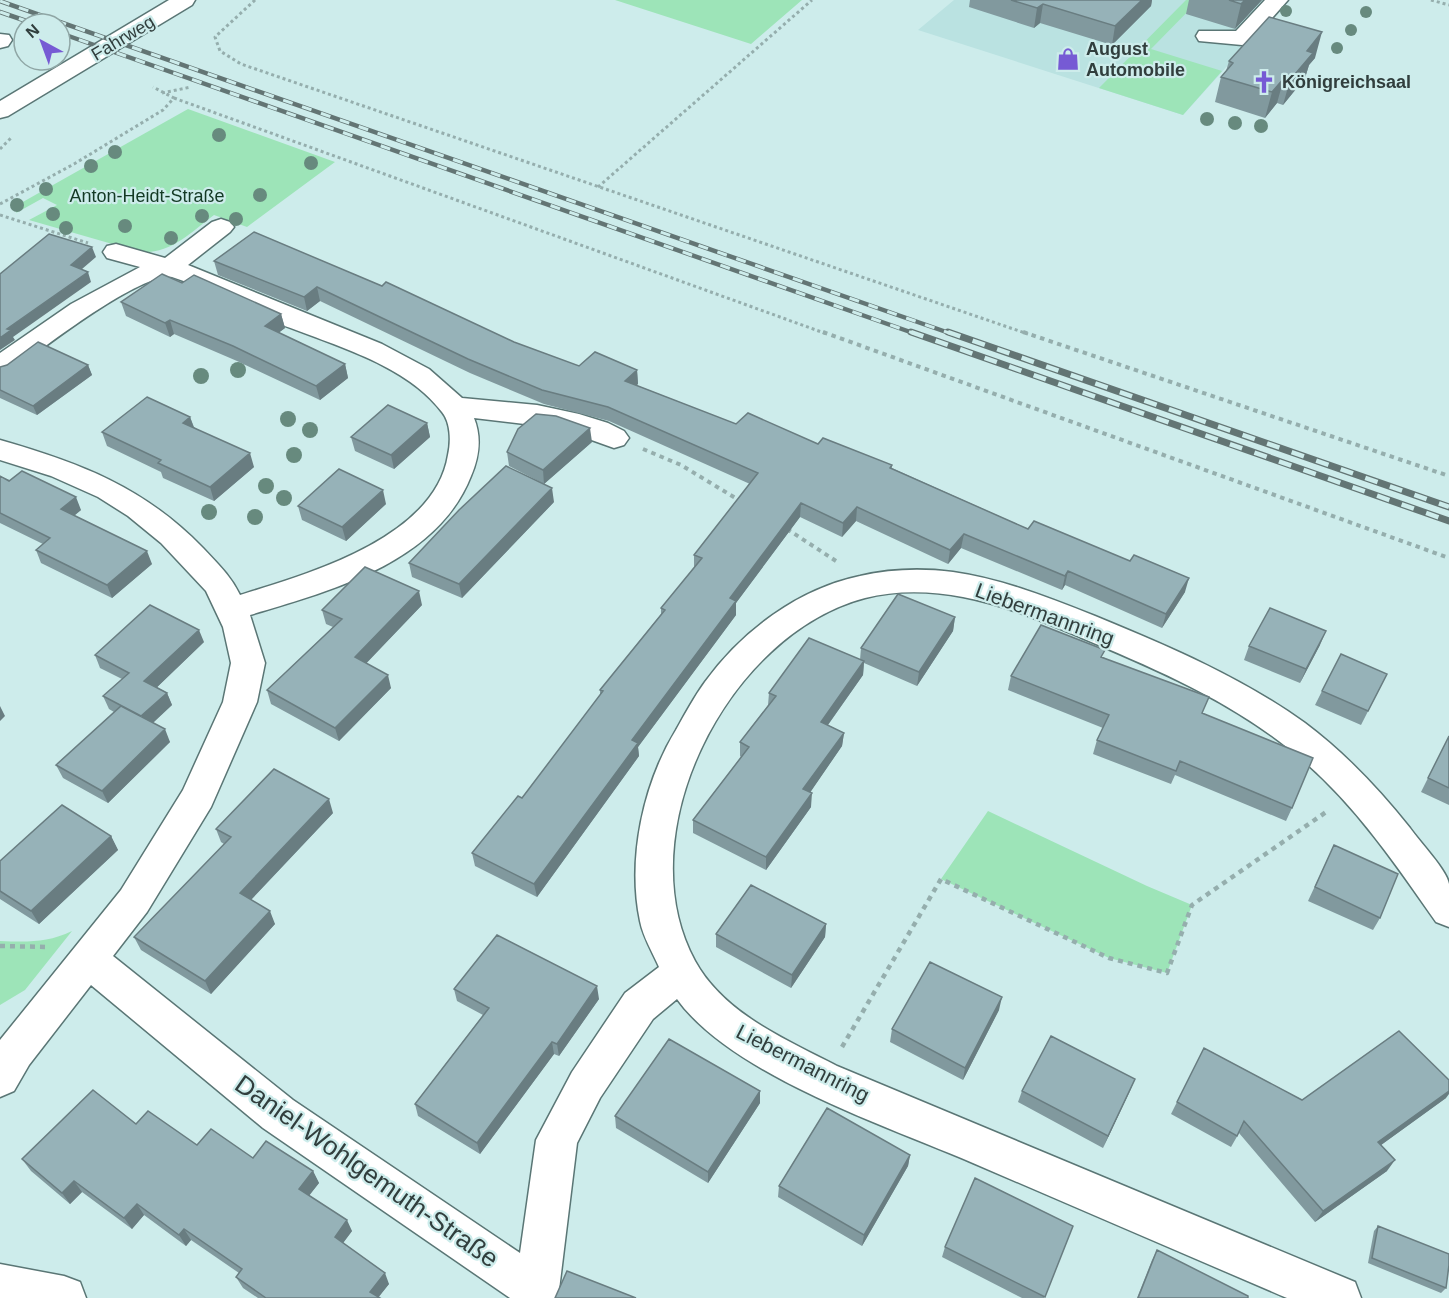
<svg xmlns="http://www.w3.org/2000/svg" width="1449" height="1298" viewBox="0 0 1449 1298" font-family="Arial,sans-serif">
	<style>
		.built { fill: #bae2e1 }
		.green { fill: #9de4b8 }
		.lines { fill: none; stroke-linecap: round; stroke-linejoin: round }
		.minor-casing { stroke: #5a7675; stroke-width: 3 }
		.path-far2 { stroke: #95aead; stroke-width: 3; stroke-dasharray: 3 3; stroke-linecap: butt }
		.path-far1 { stroke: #95aead; stroke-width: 4; stroke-dasharray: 4.5 4.5; stroke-linecap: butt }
		.path { stroke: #95aead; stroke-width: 4.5; stroke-dasharray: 5 5; stroke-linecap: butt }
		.minor { fill: #fff; fill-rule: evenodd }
		.rail-far1-casing { stroke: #637574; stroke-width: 4.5 }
		.rail-casing { stroke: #637574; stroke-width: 7 }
		.rail-far1 { stroke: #cdeceb; stroke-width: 3; stroke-dasharray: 10; stroke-linecap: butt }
		.rail { stroke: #cdeceb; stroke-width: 4.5; stroke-dasharray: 13; stroke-linecap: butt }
		.tree { fill: #678a7e }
		.wall { fill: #81999e }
		.shaded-wall { fill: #697d81 }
		.building { fill: #96b2b8; stroke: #697d81; stroke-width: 1.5 }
		.labels { text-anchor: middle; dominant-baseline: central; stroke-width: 4.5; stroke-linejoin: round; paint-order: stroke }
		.far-street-label { font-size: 18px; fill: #313e3d; stroke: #cdeceb }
		.far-poi-label { font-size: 18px; font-weight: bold; fill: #313e3d; stroke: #cdeceb; text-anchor: start }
		.far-park-label { font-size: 18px; fill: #133924; stroke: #cdeceb }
		.street-label { font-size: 21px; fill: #313e3d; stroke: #cdeceb }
		.near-street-label { font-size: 26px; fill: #313e3d; stroke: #cdeceb }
	</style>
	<rect width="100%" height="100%" fill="#cdeceb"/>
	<path class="built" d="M954 0H1287L1183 115 918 30Z"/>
	<path class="green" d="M615 0H802L751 44Z
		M1186 0H1199L1151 49 1222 71 1183 115 1099 88Z
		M188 109 335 162 247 227 214 215C190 233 171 254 140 252L29 220 57 205 43 198 16 213 21 203Z
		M988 811 1147 886 1192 905 1167 973 1109 958 941 879Z
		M72 931 25 990 0 1005V941C27 942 47 943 72 931Z"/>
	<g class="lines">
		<g class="minor-casing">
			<path id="minor" d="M169 0H195L192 5 8 116 0 118V101Z
				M1265 0H1288L1250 43 1242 45 1199 41 1196 36 1199 31H1236Z
				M0 34 9 35 12 40 8 46 0 48Z
				M221 219 230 222 234 227 230 232 188 265 382 344 429 369 462 398 537 405 579 414 608 423 624 431 629 438 624 445 614 448 558 428 474 418C482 438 479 457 471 476 437 563 330 591 250 615L265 663 257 702 211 807 147 912 113 956 293 1100 520 1253 536 1140 572 1072 625 993 659 967C653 953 643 937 640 921 627 859 643 784 676 730 685 714 694 697 705 682 742 631 798 589 860 576 890 569 922 568 953 572 1002 579 1050 598 1095 616 1168 646 1241 677 1305 723 1345 753 1379 789 1410 828 1419 841 1447 870 1449 884 1449 897 1449 913 1449 927L1436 922C1397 866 1358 809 1307 764 1242 706 1161 671 1082 638 1044 622 1005 605 963 597 932 591 896 590 865 598 728 634 626 834 695 961 724 1014 787 1040 837 1066L1355 1282 1361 1298H1287C1182 1253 1077 1208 973 1163 887 1126 732 1075 677 999L653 1019 600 1098 577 1143 558 1298H510L263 1128 91 985 29 1065 14 1091 0 1097V1040L121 890 183 790 223 702 231 663 223 627 206 591 161 543 128 516 98 497 51 476 0 460V440C80 463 144 487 203 548 217 563 231 576 240 595 308 574 435 538 448 455 451 442 451 423 442 412 403 360 320 342 263 317 233 304 204 287 172 277 139 273 39 351 10 373L0 376V353L71 304 140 267 107 258 103 252 107 246 116 244 165 258 212 222Z
				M0 1264 64 1276 80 1282 86 1298H0Z"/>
		</g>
		<path class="path-far2" d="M255 0 215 37 220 51 241 64 1028 334
			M1431 0 1449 5
			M162 93 191 87
			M174 98 827 334
			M0 149 12 137
			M598 187 812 0
			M0 204 74 164 163 110 174 98 153 87
			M0 215 88 243"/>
		<path class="path-far1" d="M823 332 1449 558
			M1023 332 1449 476
			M643 449 681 465 742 502
			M787 529 836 561"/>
		<path class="path" d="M0 946 50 947
			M842 1047 941 879 1109 958 1167 973 1192 905 1329 810"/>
		<use href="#minor" class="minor"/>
		<g class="rail-far1-casing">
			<path id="rail-far1" d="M0 1 952 334
				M0 12 35 24
				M60 33 916 334"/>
		</g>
		<g class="rail-casing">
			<path id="rail" d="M911 332 1449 521
				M948 332 1449 507"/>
		</g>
		<use href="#rail-far1" class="rail-far1"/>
		<use href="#rail" class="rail"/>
	</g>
	<g class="tree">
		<circle cx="1286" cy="11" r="6"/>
		<circle cx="1366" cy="12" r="6"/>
		<circle cx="1351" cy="30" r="6"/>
		<circle cx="1337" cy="48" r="6"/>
		<circle cx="1207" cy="119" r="7"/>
		<circle cx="1235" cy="123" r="7"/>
		<circle cx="1261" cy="126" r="7"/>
		<circle cx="219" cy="135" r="7"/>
		<circle cx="115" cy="152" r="7"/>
		<circle cx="311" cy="163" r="7"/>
		<circle cx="91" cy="166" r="7"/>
		<circle cx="46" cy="189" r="7"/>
		<circle cx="260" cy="195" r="7"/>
		<circle cx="17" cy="205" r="7"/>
		<circle cx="53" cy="214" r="7"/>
		<circle cx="202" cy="216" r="7"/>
		<circle cx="236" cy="219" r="7"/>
		<circle cx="125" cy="226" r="7"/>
		<circle cx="66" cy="228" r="7"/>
		<circle cx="171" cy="238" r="7"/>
		<circle cx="238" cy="370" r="8"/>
		<circle cx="201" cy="376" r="8"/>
		<circle cx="288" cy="419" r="8"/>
		<circle cx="310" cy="430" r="8"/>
		<circle cx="294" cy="455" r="8"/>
		<circle cx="266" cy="486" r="8"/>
		<circle cx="284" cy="498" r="8"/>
		<circle cx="209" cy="512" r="8"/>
		<circle cx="255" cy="517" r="8"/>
	</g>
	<path class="wall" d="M970 0H1152L1151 6 1112 45 1040 23 1034 28 969 7Z
		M1189 0H1262L1235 29 1186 14Z
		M1315 58 1309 65 1305 78 1283 105 1277 103 1265 118 1215 102 1221 77 1226 71 1229 61Z
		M254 232 514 342 579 366 637 370 638 384 636 385 736 424 818 444 892 465V468L1028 529 1185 592 1162 628 1065 585 1062 590 961 548 948 564 856 521 842 537 800 517 736 603V615L638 747 639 756 537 897 475 866 472 853 522 798 600 695V690L661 614V608L694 568V555L750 484 609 421 544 404 470 373 320 301 307 311 218 275 214 261Z
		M182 283 281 314 285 328 278 333 345 364 348 378 320 400 237 361 174 334 170 337 126 316 121 302Z
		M88 365 92 375 37 415 0 398V367Z
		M190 417 194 427 254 467 214 501 163 478 161 472 107 446 102 432Z
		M427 423 430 437 394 469 355 451 351 437Z
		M592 442 544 484 509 466 507 452Z
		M0 476 81 510 74 516 152 564 112 598 41 563 36 550 43 544 0 523Z
		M554 502 462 598 412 577 409 563Z
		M386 504 346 541 302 520 298 506Z
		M422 605 366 663 391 688 339 741 271 704 267 690 333 627 326 624 322 610Z
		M955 617 953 631 917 686 864 663 863 675 828 725 844 733 842 746 810 792 811 807 766 870 693 833V820L741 757 740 756V742L768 705 769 693 860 660 861 648Z
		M204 642 157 687 167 693 172 705 153 723 170 742 108 803 63 778 56 765 114 712 109 709 103 696 122 679 100 668 95 655Z
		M1320 645 1300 683 1244 660 1249 646Z
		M1103 657 1203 713 1292 808 1286 821 1175 775 1171 784 1093 754 1097 740 1103 728 1008 690 1011 676Z
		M1387 674 1361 725 1315 705 1322 691Z
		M1449 736V805L1421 792Z
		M333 813 251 900 275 924 211 994 141 950 134 937 224 844 221 842 216 829Z
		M111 836 118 850 39 924 0 899V861Z
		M1334 845 1380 918 1373 930 1308 901Z
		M826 924 825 937 791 988 716 947V934Z
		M454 989 599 999 559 1056 554 1054 480 1154 418 1116 415 1104 483 1015 457 1001Z
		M999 1010 963 1080 890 1042 892 1029Z
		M1204 1048 1302 1100 1446 1098 1381 1145 1387 1171 1315 1222 1239 1133 1231 1147 1171 1114Z
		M1135 1079 1103 1148 1018 1102 1022 1091Z
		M760 1091V1103L708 1183 616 1128 615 1116Z
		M136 1124 197 1145 313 1171 319 1183 309 1195 352 1231 343 1243 389 1284 378 1297 380 1298H258L243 1288 236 1277 239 1273 191 1240 186 1246 144 1215 132 1229 82 1192 70 1204 31 1171 22 1159Z
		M910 1155 908 1166 862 1246 778 1197 779 1186Z
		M1073 1226 1044 1298H1022L942 1257 945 1247Z
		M1378 1226 1446 1288 1441 1293 1368 1263 1374 1231Z
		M1157 1250 1248 1298H1137L1152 1260Z"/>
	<path class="shaded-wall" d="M1142 0H1152L1151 6 1112 45 1115 26Z
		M1245 0H1262L1235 29 1241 4Z
		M1043 4 1040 23 1034 28 1037 8Z
		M1322 32 1315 58 1309 65 1305 78 1283 105 1290 80 1307 51Z
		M1284 78 1277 103 1265 118 1272 92Z
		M92 247 96 257 75 275 71 265Z
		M88 272 91 282 13 337 15 340 0 350V338L7 329Z
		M317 287 320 301 307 311 304 297Z
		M281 314 285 328 268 341 265 326Z
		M170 320 174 334 170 337 165 323Z
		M345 364 348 378 320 400 316 386Z
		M88 365 92 375 37 415 33 406Z
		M637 370 638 384 626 395 625 381Z
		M190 417 195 431 183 423Z
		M427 423 430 437 394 469 391 455Z
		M590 428 592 442 544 484 543 470Z
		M250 453 254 467 214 501 210 487Z
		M552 488 554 502 462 598 459 584Z
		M383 490 386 504 346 541 342 527Z
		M76 497 81 510 66 522 61 509Z
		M801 503 800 517 736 603V615L638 747 639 756 537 897 534 884 632 740 730 598Z
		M857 507 856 521 842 537 843 523Z
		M964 534 961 548 948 564 950 550Z
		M147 551 152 564 112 598 107 585Z
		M1068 571 1065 585 1062 590 1065 576Z
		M1189 578 1185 592 1162 628 1166 614Z
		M419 591 422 605 359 671 355 657Z
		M955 617 953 631 917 686 919 672Z
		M199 630 204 642 150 694 144 681Z
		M1326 631 1320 645 1300 683 1306 669Z
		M864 661 863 675 820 736 821 722Z
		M388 675 391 688 339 741 335 728Z
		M167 693 172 705 146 729 141 716Z
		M0 706 5 716 0 721Z
		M165 729 170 742 108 803 102 791Z
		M844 733 842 746 803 803V789Z
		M812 793 811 807 766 870V857Z
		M329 799 333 813 245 906 240 893Z
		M111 836 118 850 39 924 31 911Z
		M270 911 275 924 211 994 205 981Z
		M826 924 825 937 791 988 792 975Z
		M597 986 599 999 559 1056 557 1044Z
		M1002 997 999 1010 963 1080 965 1068Z
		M552 1042 554 1054 480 1154 477 1143Z
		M1135 1079 1130 1091 1103 1148 1108 1136Z
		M760 1091V1103L708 1183V1172Z
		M1449 1091V1094L1446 1098 1370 1153 1378 1142Z
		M910 1155 908 1166 862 1246 864 1235Z
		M1395 1160 1387 1171 1315 1222 1323 1211Z
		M313 1171 319 1183 305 1201 299 1189Z
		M74 1181 82 1192 70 1204 62 1193Z
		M137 1204 144 1215 132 1229 124 1218Z
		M347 1220 352 1231 340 1247 335 1237Z
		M184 1229 191 1240 186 1246 179 1235Z
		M385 1273 389 1284 378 1298 370 1292Z"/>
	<path class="building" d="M1011 0H1142L1115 26 1043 4 1037 8Z
		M1229 0H1245L1241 4Z
		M1269 17 1322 32 1307 51 1313 53 1290 80 1284 78 1272 92 1221 77 1233 63 1229 61Z
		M254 232 382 286 386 282 514 342 579 366 595 352 637 370 625 381 736 424 748 413 818 444 823 438 892 465 890 468 1028 529 1034 521 1130 561 1134 555 1189 578 1166 614 1068 571 1065 576 964 534 950 550 857 507 843 523 801 503 730 598 736 601 632 740 638 743 534 884 472 853 518 796 522 798 603 691 600 690 665 610 661 608 702 558 694 555 758 473 608 407 542 390 468 359 317 287 304 297 214 261Z
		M49 234 92 247 71 265 88 272 7 329 11 330 0 338V274Z
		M162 274 182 283 194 275 281 314 265 326 345 364 316 386 233 346 170 320 165 323 121 302Z
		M38 342 88 365 33 406 0 390V367L7 365Z
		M147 397 190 417 183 423 250 453 210 487 158 463 161 460 102 432Z
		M388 405 427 423 391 455 351 437Z
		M536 414 556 416 590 428 543 470 507 452 518 429Z
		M506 466 552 488 459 584 409 563 459 510Z
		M339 469 383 490 342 527 298 506Z
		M22 471 76 497 61 509 147 551 107 585 36 550 50 538 0 513V476L9 481Z
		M365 567 419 591 355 657 388 675 335 728 267 690 342 619 322 610Z
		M898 594 955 617 919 672 861 648Z
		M150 605 199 630 144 681 167 693 141 716 103 696 129 673 95 655Z
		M1270 608 1326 631 1306 669 1249 646Z
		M1041 625 1105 650 1101 657 1209 697 1202 713 1313 758 1292 808 1180 761 1176 771 1097 740 1109 715 1011 676Z
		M809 638 864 661 821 722 844 733 803 789 812 793 766 857 693 820 749 747 740 742 776 696 769 693Z
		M1341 654 1387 674 1368 711 1322 691Z
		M121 706 165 729 102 791 56 765Z
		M1449 736V788L1428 778Z
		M274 769 329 799 240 893 270 911 205 981 134 937 231 837 216 829Z
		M62 805 111 836 31 911 0 891V861Z
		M1334 845 1398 874 1380 918 1315 887Z
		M751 885 826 924 792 975 716 934Z
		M497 935 597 986 557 1044 552 1042 477 1143 415 1104 489 1008 454 989Z
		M930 962 1002 997 965 1068 892 1029Z
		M1399 1031 1449 1080V1091L1378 1142 1395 1160 1323 1211 1244 1121 1237 1136 1177 1102 1204 1048 1302 1100Z
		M1051 1036 1135 1079 1108 1136 1022 1091Z
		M669 1039 760 1091 708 1172 615 1116Z
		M93 1090 136 1124 148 1111 197 1145 211 1129 253 1158 266 1141 313 1171 299 1189 347 1220 335 1237 385 1273 370 1292 380 1298H266L236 1277 242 1269 184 1229 179 1235 137 1204 124 1218 74 1181 62 1193 22 1159Z
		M827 1108 910 1155 864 1235 779 1186Z
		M975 1178 1073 1226 1045 1297 945 1247Z
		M1378 1226 1449 1254V1265L1446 1288 1372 1258Z
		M1157 1250 1248 1296V1298H1138Z
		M567 1271 636 1298H555Z"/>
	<defs>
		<g id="shop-bare" transform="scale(1.8)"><path d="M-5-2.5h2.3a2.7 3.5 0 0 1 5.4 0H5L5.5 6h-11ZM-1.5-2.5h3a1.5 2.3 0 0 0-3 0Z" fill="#765ad4" stroke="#cdeceb" stroke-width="2.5" paint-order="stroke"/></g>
		<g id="church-bare" transform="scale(1.8)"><path d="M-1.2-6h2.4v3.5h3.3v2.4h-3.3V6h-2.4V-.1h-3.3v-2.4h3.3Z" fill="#765ad4" stroke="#cdeceb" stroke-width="2.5" paint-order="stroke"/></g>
	</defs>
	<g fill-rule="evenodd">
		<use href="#shop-bare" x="1068" y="59"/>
		<use href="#church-bare" x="1264" y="82"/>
	</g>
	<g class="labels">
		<g class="far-street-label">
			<text transform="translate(123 38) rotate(-31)">Fahrweg</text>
		</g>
		<g class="far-poi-label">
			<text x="1086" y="49">August<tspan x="1086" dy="21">Automobile</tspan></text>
			<text x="1282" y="82">Königreichsaal</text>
		</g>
		<g class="far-park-label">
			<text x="147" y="196">Anton-Heidt-Straße</text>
		</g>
		<g class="street-label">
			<text transform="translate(1045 614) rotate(20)">Liebermannring</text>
			<text transform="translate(803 1063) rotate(27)">Liebermannring</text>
		</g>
		<g class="near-street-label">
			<text transform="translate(367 1171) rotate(35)">Daniel-Wohlgemuth-Straße</text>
		</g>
	</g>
	<g transform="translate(42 42) rotate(319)"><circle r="28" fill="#cdeceb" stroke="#8fa6a5" stroke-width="1.5"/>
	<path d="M0-4.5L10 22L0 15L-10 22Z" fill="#765ad4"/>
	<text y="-9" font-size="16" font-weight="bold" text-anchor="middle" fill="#313e3d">N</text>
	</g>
</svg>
